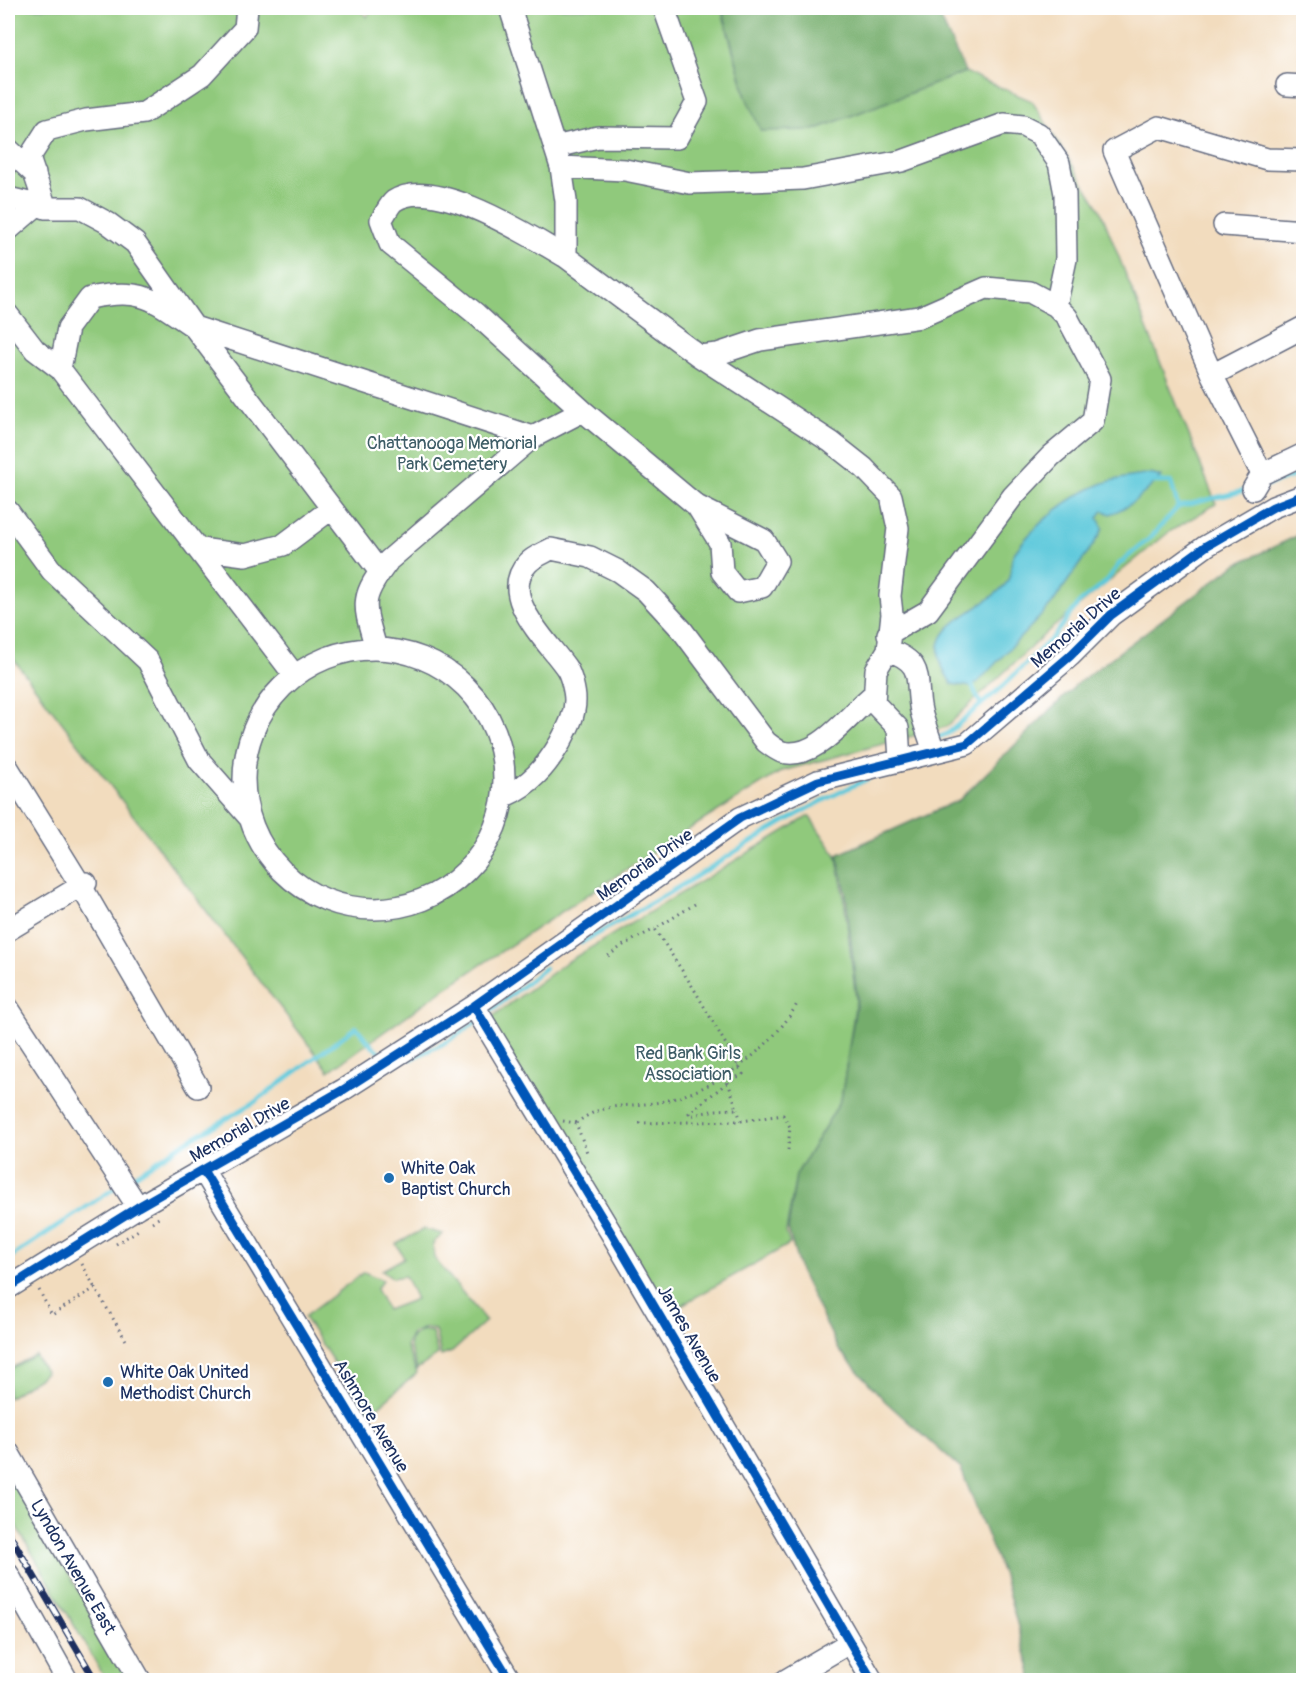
<svg xmlns="http://www.w3.org/2000/svg" width="1311" height="1688" viewBox="0 0 1311 1688" font-family="Pangolin,sans-serif">
	<style>
		.green { fill: #90c97c; stroke: #567c6d; stroke-width: 1.5 }
		.forest { fill: #74ad6c; stroke: #486e65; stroke-width: 1.5 }
		.water { fill: #5fc9db; stroke: #3d7c9c; stroke-width: 1.5 }
		.lines { fill: none; stroke-linecap: round; stroke-linejoin: round }
		.stream { stroke: #5fc9db; stroke-width: 4.5 }
		.minor-casing { stroke: #666c80; stroke-width: 24 }
		.path { stroke: #666c80; stroke-width: 3; stroke-dasharray: 1.5 4.5; stroke-linecap: butt }
		.minor { stroke: #fff; stroke-width: 21 }
		.rail-casing { stroke: #1b2f5e; stroke-width: 7 }
		.rail { stroke: #fff; stroke-width: 4.5; stroke-dasharray: 14; stroke-linecap: butt }
		.cycleway-casing { stroke: #fff; stroke-width: 13 }
		.cycleway { stroke: #0057b8; stroke-width: 9 }
		.poi-dot { fill: #1f6fb2; stroke: #fff; stroke-width: 2 }
		.labels { text-anchor: middle; dominant-baseline: central; stroke-width: 4.5; stroke-linejoin: round; paint-order: stroke }
		.park-label { font-size: 18px; fill: #3e5d67; stroke: #fff }
		.street-label { font-size: 18px; fill: #1b2f5e; stroke: #fff }
		.poi-label { font-size: 18px; fill: #1b2f5e; stroke: #fff; text-anchor: start }
	</style>
	<rect width="100%" height="100%" fill="#fff"/>
	<filter id="ink" filterUnits="userSpaceOnUse"><feTurbulence type="fractalNoise" baseFrequency=".0167" numOctaves="2"/><feDisplacementMap in="SourceGraphic" scale="12" xChannelSelector="R" yChannelSelector="G"/><feConvolveMatrix kernelMatrix="1 2 1 2 8 2 1 2 1" color-interpolation-filters="sRGB"/></filter>
	<filter id="wash" filterUnits="userSpaceOnUse"><feTurbulence type="fractalNoise" baseFrequency=".008" numOctaves="4" result="noise"/><feDisplacementMap in="SourceGraphic" scale="24" xChannelSelector="R" yChannelSelector="G"/><feGaussianBlur stdDeviation="1.35" result="paint"/><feColorMatrix in="noise" values="0 0 0 0 0 0 0 0 0 0 0 0 0 0 0 0 0 1.4 0 .05"/><feComposite in="paint" operator="in"/></filter>
	<g filter="url(#wash)">
		<rect width="100%" height="100%" fill="#f2dcbe"/>
		<path class="green" d="M8 8H359L367 17 372 8H721L746 97 814 130 965 72 1032 101 1100 209 1216 504 1169 532 1046 633 946 727 782 771 656 850 447 987 329 1071 8 652Z
			M809 816 836 855 843 889 856 1000 841 1100 796 1175 786 1232 790 1244 669 1312 488 1020 565 963Z
			M424 1229 443 1234 433 1243 434 1258 486 1321 452 1352 441 1356 435 1330 425 1328 412 1333 406 1346 417 1373 368 1415 304 1317 364 1272 383 1280 376 1289 387 1310 416 1299 405 1276 393 1278 382 1270 404 1258 396 1244Z
			M423 1330 432 1332 438 1355 417 1369 409 1345 412 1336Z
			M35 1355 46 1373 8 1398V1370Z
			M8 1470 131 1680H106L8 1512Z"/>
		<path class="forest" d="M722 8H936L965 72 814 130 761 131 746 97Z
			M1303 533V1680H1033L1005 1581 961 1469 885 1401 839 1350 800 1271 788 1229 796 1175 841 1100 857 999 845 888 837 855 959 800 1078 683 1235 565Z"/>
		<path class="water" d="M1150 474 1161 477C1146 492 1131 507 1110 514L1103 510 1098 518 1103 528 1099 536 1052 604 978 682 971 687 952 684C911 626 974 618 1004 586 1014 576 1008 562 1015 552 1035 524 1068 497 1101 484 1116 478 1134 477 1150 474Z"/>
		<g class="lines">
			<path class="stream" d="M1150 482H1171L1178 507
				M1264 486 1304 473
				M971 683 981 705
				M936 738 947 734 1004 685 1054 636 1079 603 1106 582 1119 564 1149 539 1178 507 1247 490
				M581 943C621 920 662 898 700 874 755 839 809 805 868 779
				M486 1015 545 968
				M411 1059 447 1042 477 1022
				M128 1180 184 1143 255 1102 356 1027 373 1047 385 1055
				M8 1259 118 1186"/>
		</g>
	</g>
	<g filter="url(#ink)">
		<g class="lines">
			<g class="minor-casing">
				<path id="minor" d="M510 8 561 167 566 201V257L699 356 831 442 864 468 891 496 898 528 890 596 892 614 888 650
					M1287 85 1304 86
					M555 147 598 137 677 138 697 102 664 8
					M8 149 35 174
					M561 167 625 170 690 183 803 179 902 161 1004 124 1023 126 1039 134 1059 163 1065 194 1066 259 1056 306
					M8 198 37 205
					M46 208 29 158 47 130 86 120 144 113 202 75 245 28 247 8
					M1224 225 1304 231
					M8 230 37 205 46 208H80L108 223 135 243 194 327 380 572
					M566 257C531 237 434 174 394 201 389 205 385 215 381 220L390 244 476 314 583 411 697 506 764 540 777 561 762 587 738 592 722 572 720 543 697 506
					M8 315 35 350 60 369
					M699 356 718 354 760 340 920 317 986 288 1030 292 1056 306 1067 317 1100 379 1093 421 1051 456 1013 496 928 611 888 634
					M1212 375 1304 327
					M1262 474 1304 454
					M1253 489 1262 474 1212 375 1114 151 1159 127 1267 159 1304 160
					M8 511 52 571 148 661 199 760 249 817
					M200 549 245 555 283 545 331 509
					M376 648C363 603 359 599 389 560L533 437 583 411
					M244 779a130 130 0 1 1 260 0a130 130 0 1 1-260 0Z
					M295 676 60 369 68 328 90 298C143 287 152 299 194 327L533 437
					M900 760 898 728 874 703 876 670 888 650C927 664 914 679 921 711 924 724 930 738 934 752
					M8 768 81 886 198 1087
					M505 796C530 785 546 767 560 743 567 729 575 717 575 700 575 691 571 676 567 669 549 642 496 596 528 563 533 557 544 553 551 549L590 557 618 571 646 591 682 630 766 742C770 745 776 750 782 752 817 761 849 714 873 695
					M8 930 86 883
					M474 1006 613 1236 872 1680
					M8 1008 138 1207
					M203 1170 510 1680
					M8 1288 138 1207 343 1090 474 1006 740 818 818 781 967 744 1070 656 1111 615 1206 546 1273 507 1304 495
					M8 1452 140 1680
					M8 1574 67 1680
					M786 1680 849 1643"/>
			</g>
			<path class="path" d="M695 904 655 929 694 989 743 1074 728 1082 737 1109 715 1110 690 1116 689 1113 728 1082
				M608 956 625 944 655 929
				M563 1121 576 1123 588 1155
				M741 1121 783 1115 790 1127 788 1150
				M576 1123C603 1103 622 1107 654 1103 710 1094 769 1053 797 1004
				M639 1123 741 1121 737 1109
				M152 1222 162 1216
				M116 1244 140 1229
				M82 1264 95 1288
				M39 1290 52 1315 95 1288 127 1342"/>
			<use href="#minor" class="minor"/>
			<g class="rail-casing">
				<path id="rail" d="M8 1532 95 1680"/>
			</g>
			<use href="#rail" class="rail"/>
			<g class="cycleway-casing">
				<path id="cycleway" d="M474 1006 613 1236 872 1680
					M203 1170 510 1680
					M8 1288 138 1207 343 1090 474 1006 740 818 818 781 967 744 1070 656 1111 615 1206 546 1273 507 1304 495"/>
			</g>
			<use href="#cycleway" class="cycleway"/>
		</g>
	</g>
	<g class="poi-dot">
		<circle cx="389" cy="1178" r="6"/>
		<circle cx="108" cy="1382" r="6"/>
	</g>
	<g class="labels">
		<g class="park-label">
			<text x="452" y="443">Chattanooga Memorial<tspan x="452" dy="21">Park Cemetery</tspan></text>
			<text x="688" y="1053">Red Bank Girls<tspan x="688" dy="21">Association</tspan></text>
		</g>
		<g class="street-label">
			<text transform="translate(1076 628) rotate(-41)">Memorial Drive</text>
			<text transform="translate(645 865) rotate(-35)">Memorial Drive</text>
			<text transform="translate(240 1130) rotate(-30)">Memorial Drive</text>
			<text transform="translate(689 1334) rotate(60)">James Avenue</text>
			<text transform="translate(371 1416) rotate(59)">Ashmore Avenue</text>
			<text transform="translate(73 1567) rotate(60)">Lyndon Avenue East</text>
		</g>
		<g class="poi-label">
			<text x="401" y="1168">White Oak<tspan x="401" dy="21">Baptist Church</tspan></text>
			<text x="120" y="1372">White Oak United<tspan x="120" dy="21">Methodist Church</tspan></text>
		</g>
	</g>
	<rect width="1311" height="1688" fill="none" stroke="#fff" stroke-width="30"/>
</svg>
